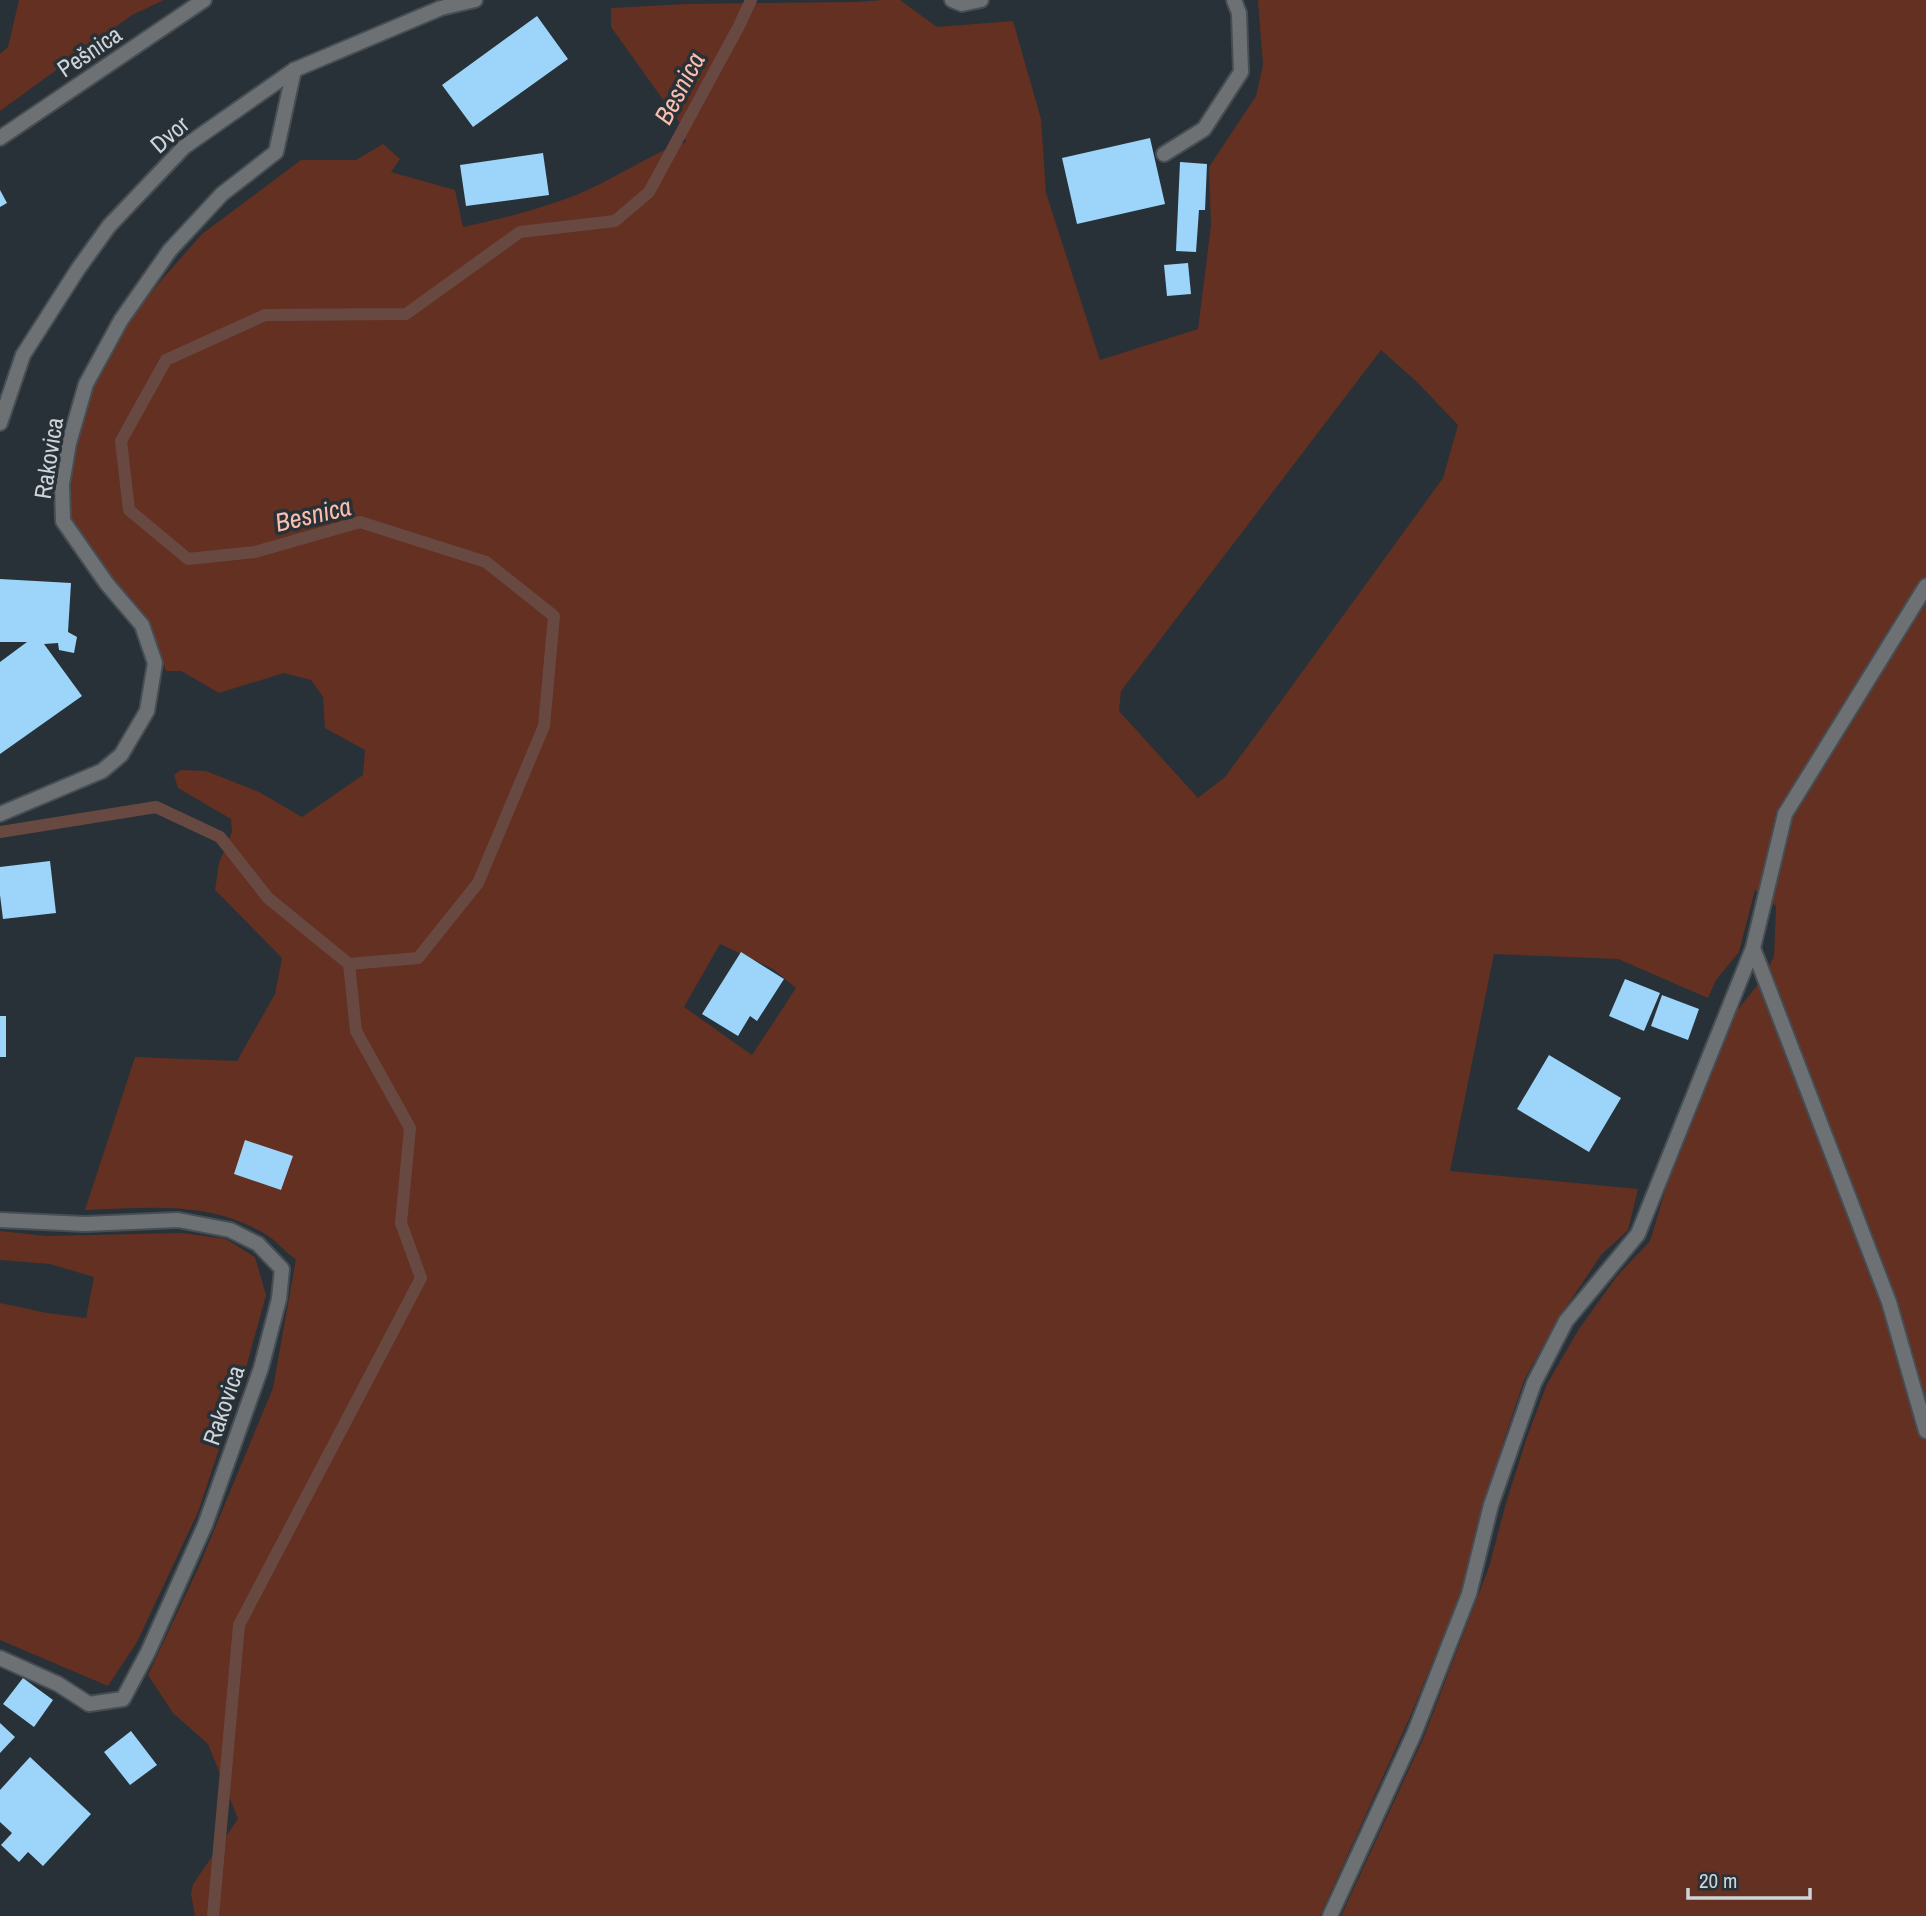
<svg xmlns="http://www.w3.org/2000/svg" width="1926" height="1916" viewBox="0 0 1926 1916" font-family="'Archivo Narrow',sans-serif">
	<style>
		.green { fill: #633022; fill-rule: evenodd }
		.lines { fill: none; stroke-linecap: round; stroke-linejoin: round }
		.stream { stroke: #684942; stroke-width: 12 }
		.building { fill: #9cd5f9 }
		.minor-casing { stroke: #464e54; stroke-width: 18 }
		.tertiary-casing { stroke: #464e54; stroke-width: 18 }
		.minor { stroke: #6d7174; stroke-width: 14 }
		.tertiary { stroke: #6d7174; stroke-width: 14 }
		.labels { text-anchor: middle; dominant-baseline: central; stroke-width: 7; stroke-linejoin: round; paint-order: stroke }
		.street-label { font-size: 24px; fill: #ced4d7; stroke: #283137 }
		.water-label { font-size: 26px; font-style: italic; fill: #fbbdac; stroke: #283137 }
	</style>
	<rect width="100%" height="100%" fill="#283137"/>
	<path class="green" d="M19 0H164L132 15 0 111V54L8 47Z
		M883 0H900L937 27 1013 21 1041 119 1046 193 1100 360 1198 329 1211 225 1209 167 1256 96 1263 65 1258 0H1926V1916H1341L1423 1739 1489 1567 1506 1503 1527 1437 1547 1384 1579 1329 1617 1276 1650 1241 1671 1171 1735 1013 1764 977 1774 956 1776 906 1755 890 1739 952 1716 980 1708 998 1618 959 1494 954 1450 1171 1638 1189 1628 1230 1601 1255 1558 1319 1524 1380 1504 1440 1460 1596 1409 1719 1320 1916H195L191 1894 193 1884 238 1819 208 1744 173 1713 148 1675 200 1564 273 1388 296 1259C285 1253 278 1242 267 1235 209 1200 150 1208 85 1210L135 1057 237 1061 275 994 282 958 215 890 219 863 232 832 231 819 178 788 174 775 181 770 206 771 259 792 302 817 363 775 365 750 325 728 323 697 311 680 284 673 219 693 181 671H166L146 616 118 588 103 565 83 544 65 517 67 484 92 386 132 317 158 284 202 234 301 160H356L383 144 400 159 391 172 455 190 463 227C504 218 545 208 583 192 618 177 649 154 686 142L679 122 611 27V8L686 4 857 2ZM1381 350 1417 382 1458 425 1443 478 1281 701 1225 777 1198 798 1119 711 1121 691ZM720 944 773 969 796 988 752 1055 684 1007Z
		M0 1231 46 1236 183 1233 226 1239 255 1257 266 1295 244 1375 198 1512 137 1642 108 1686 0 1640V1303L47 1313 86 1318 94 1277 50 1264 0 1260Z"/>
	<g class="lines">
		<path class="stream" d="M0 832 156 807 220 837 268 898 349 964 418 958 478 883 544 726 554 616 486 562 360 522 255 552 188 559 129 510 121 441 166 360 265 315 406 314 520 232 615 221 649 192 739 26 751 0
			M213 1916 239 1625 421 1278 401 1223 410 1128 356 1031 349 964"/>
	</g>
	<path class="building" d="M537 16 568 59 473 127 442 85Z
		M1150 138 1165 204 1077 224 1062 158Z
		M543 153 549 195 466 206 460 165Z
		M1180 162 1207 164 1205 210H1199L1196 252 1176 251Z
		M0 190 7 203 0 207Z
		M1188 263 1191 294 1167 296 1164 265Z
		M0 579 71 583 68 632 77 637 74 653 59 650 58 643 44 644 82 696 0 754V662L27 642H0Z
		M50 861 56 913 3 919 0 895V867Z
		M741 952 784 979 757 1021 750 1016 738 1036 702 1014Z
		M1625 979 1660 993 1644 1031 1609 1016Z
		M1662 995 1699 1009 1688 1040 1651 1026Z
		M0 1016H6V1057H0Z
		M1549 1055 1621 1098 1589 1152 1517 1109Z
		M245 1140 293 1156 281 1190 234 1174Z
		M23 1678 53 1700 34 1727 3 1704Z
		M0 1723 15 1737 0 1753Z
		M131 1731 157 1765 130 1785 104 1752Z
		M30 1757 91 1814 43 1866 28 1852 19 1862 1 1845 12 1833 0 1822V1790Z"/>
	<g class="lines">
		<g class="minor-casing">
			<path id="minor" d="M952 0 962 4 981 0
				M0 138 204 0
				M1164 154 1204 129 1241 72 1239 13 1234 0
				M0 814 102 771 121 755 147 711 155 663 142 625 107 584 63 521 62 484 69 443 86 384 121 320 170 250 222 194 276 152 294 70
				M1753 948 1889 1302 1926 1431
				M0 1220 85 1224 178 1220 230 1230 258 1244 282 1269 279 1299 261 1368 205 1525 148 1652 123 1699 89 1704 58 1684 0 1658
				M1330 1916 1414 1734 1469 1594 1491 1505 1534 1383 1566 1321 1638 1234 1753 948 1785 814 1926 586"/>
		</g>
		<g class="tertiary-casing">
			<path id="tertiary" d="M0 423 23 355 78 269 109 226 184 147 294 70 441 8 475 0"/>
		</g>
		<use href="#minor" class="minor"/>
		<use href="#tertiary" class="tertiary"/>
	</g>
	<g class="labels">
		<g class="street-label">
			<text transform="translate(89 51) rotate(-34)">Pešnica</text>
			<text transform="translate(169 134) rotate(-41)">Dvor</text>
			<text transform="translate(48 458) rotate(-81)">Rakovica</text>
			<text transform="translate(223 1405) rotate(-71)">Rakovica</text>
		</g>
		<g class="water-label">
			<text transform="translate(679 88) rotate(-62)">Besnica</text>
			<text transform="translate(313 514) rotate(-13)">Besnica</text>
		</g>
	</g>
	<path d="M1688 1888v10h122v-10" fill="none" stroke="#ced4d7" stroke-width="3.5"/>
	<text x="1699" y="1888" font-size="21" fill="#ced4d7" stroke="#283137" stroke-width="5" paint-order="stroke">20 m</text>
</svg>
